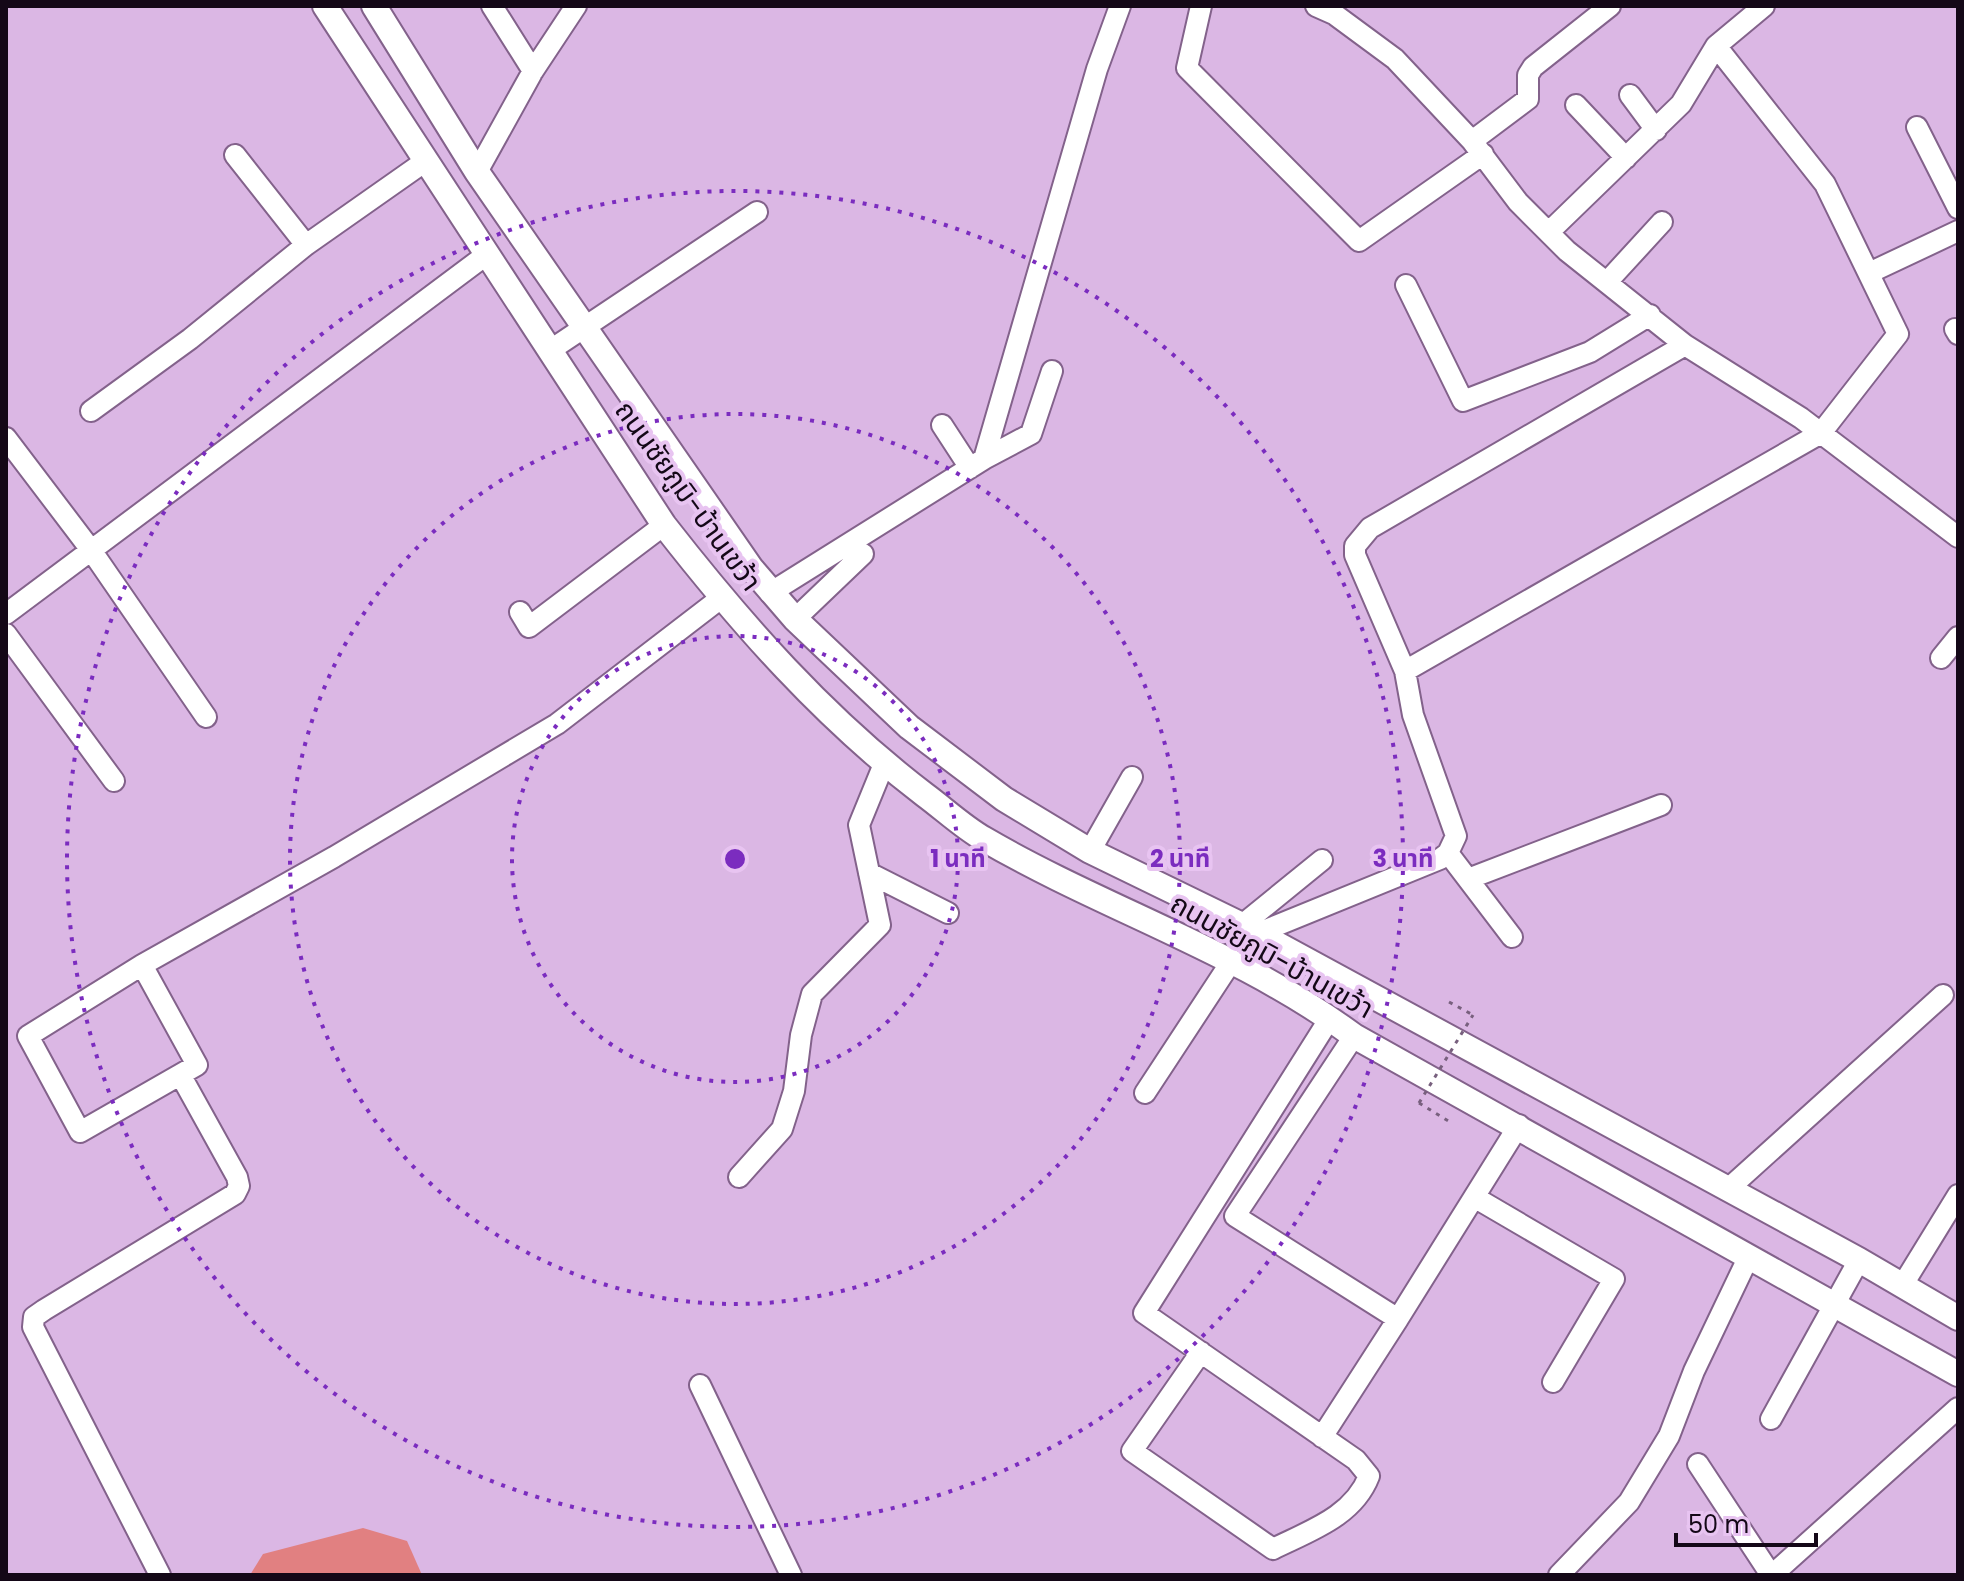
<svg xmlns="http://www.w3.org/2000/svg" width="1964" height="1581" viewBox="0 0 1964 1581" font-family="Poppins,'Noto Sans Thai',sans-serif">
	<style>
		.green { fill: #e18081 }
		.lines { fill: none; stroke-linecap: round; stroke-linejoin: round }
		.minor-casing { stroke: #83628b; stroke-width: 24 }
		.major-casing { stroke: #83628b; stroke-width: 28 }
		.path { stroke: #78607e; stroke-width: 3; stroke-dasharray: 4 6; stroke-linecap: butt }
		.minor { stroke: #fff; stroke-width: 20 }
		.major { stroke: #fff; stroke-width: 24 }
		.path-bridge { stroke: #78607e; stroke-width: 3; stroke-dasharray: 4 6; stroke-linecap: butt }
		.ring { fill: none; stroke: #7b2cbf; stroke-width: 4; stroke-dasharray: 4 8 }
		.labels { text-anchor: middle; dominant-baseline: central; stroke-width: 8; stroke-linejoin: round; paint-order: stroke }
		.street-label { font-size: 28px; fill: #140817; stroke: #e8c4f1 }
		.centre { fill: #7b2cbf; stroke: #e8c4f1; stroke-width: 4 }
		.ring-label { font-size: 24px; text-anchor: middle; font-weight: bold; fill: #7b2cbf; stroke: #e8c4f1; stroke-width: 8; stroke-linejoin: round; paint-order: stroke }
	</style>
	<rect width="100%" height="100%" fill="#dbb7e4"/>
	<path class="green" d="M363 1528 407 1541 422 1575H250L263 1554Z"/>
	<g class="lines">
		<g class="minor-casing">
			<path id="minor" d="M492 6 533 71
				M1201 6 1187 68 1359 241 1483 154
				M1316 6 1334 14 1395 59 1472 141 1518 202 1567 251 1685 345 1801 418 1958 537
				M1630 95 1656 130
				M1576 105 1626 158
				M1917 127 1958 208
				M1472 141 1528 99V75L1533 67 1610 6
				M235 155 306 245
				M477 172 533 71 576 6
				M1550 231 1681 104 1716 46 1764 6
				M1869 273 1958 231
				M1607 282 1662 222
				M1406 285 1463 401 1590 352 1650 315
				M1955 329 1958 334
				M549 351 757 212
				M91 411 190 339 306 245 427 160
				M942 425 970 468
				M6 438 91 550 206 717
				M984 459 1031 434 1052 371
				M770 593 984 459 1097 69 1120 6
				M520 612 529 627 664 525
				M6 614 486 255
				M795 619 863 554
				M6 634 114 781
				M1941 658 1958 637
				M1405 671 1821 433 1898 334 1825 184 1716 46
				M1090 851 1132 777
				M1448 853 1512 937
				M869 873 948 913
				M1468 879 1661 805
				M1242 925 1322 860
				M1256 934 1440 859 1448 853 1456 836 1413 715 1405 671 1355 555V546L1370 528 1685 345
				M142 965 197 1065 80 1132 28 1036 142 965 334 857 557 724 721 598
				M1354 1036 1235 1216 1398 1319 1519 1125
				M1145 1093 1231 962
				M739 1177 782 1129 794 1091 801 1035 812 994 880 925 859 825 884 764
				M1727 1190 1943 995
				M1474 1197 1614 1279 1553 1382
				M1902 1286 1958 1195
				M1201 1352 1132 1451 1273 1549C1309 1531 1353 1517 1369 1476L1356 1460 1144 1313 1330 1018
				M700 1385 791 1575
				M1771 1419 1859 1260
				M1322 1437 1398 1319
				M1698 1464 1771 1575
				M160 1575 33 1327 34 1317 44 1310 235 1194 239 1186 237 1177 181 1076
				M1559 1575 1629 1502 1669 1436 1694 1371 1749 1256
				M1772 1575 1958 1408"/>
		</g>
		<g class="major-casing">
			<path id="major" d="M325 6 664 525C742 625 824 718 925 795 944 809 963 827 984 839 1104 909 1241 952 1354 1036L1958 1374
				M374 6 477 172 751 568 795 619 909 727 1004 799 1090 851 1242 925 1859 1260 1958 1318"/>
		</g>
		<path class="path" d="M1449 1002 1473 1015
			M1419 1103 1450 1122"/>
		<use href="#minor" class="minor"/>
		<use href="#major" class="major"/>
		<path class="path-bridge" d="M1419 1103 1473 1015"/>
	</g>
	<g class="ring">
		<circle cx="735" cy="859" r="223"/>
		<circle cx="735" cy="859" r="445"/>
		<circle cx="735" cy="859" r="668"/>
	</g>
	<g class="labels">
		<g class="street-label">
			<text transform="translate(688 496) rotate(54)">ถนนชัยภูมิ-บ้านเขว้า</text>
			<text transform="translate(1272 956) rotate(29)">ถนนชัยภูมิ-บ้านเขว้า</text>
		</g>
	</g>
	<circle cx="735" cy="859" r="12" class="centre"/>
	<g class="ring-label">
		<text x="958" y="867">1 นาที</text>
		<text x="1180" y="867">2 นาที</text>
		<text x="1403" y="867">3 นาที</text>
	</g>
	<rect width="1964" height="1581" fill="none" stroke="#140817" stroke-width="16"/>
	<path d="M1676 1533v12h140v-12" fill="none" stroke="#140817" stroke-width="4"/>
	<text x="1688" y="1533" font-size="24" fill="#140817" stroke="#e8c4f1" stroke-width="6" paint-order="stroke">50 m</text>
</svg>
